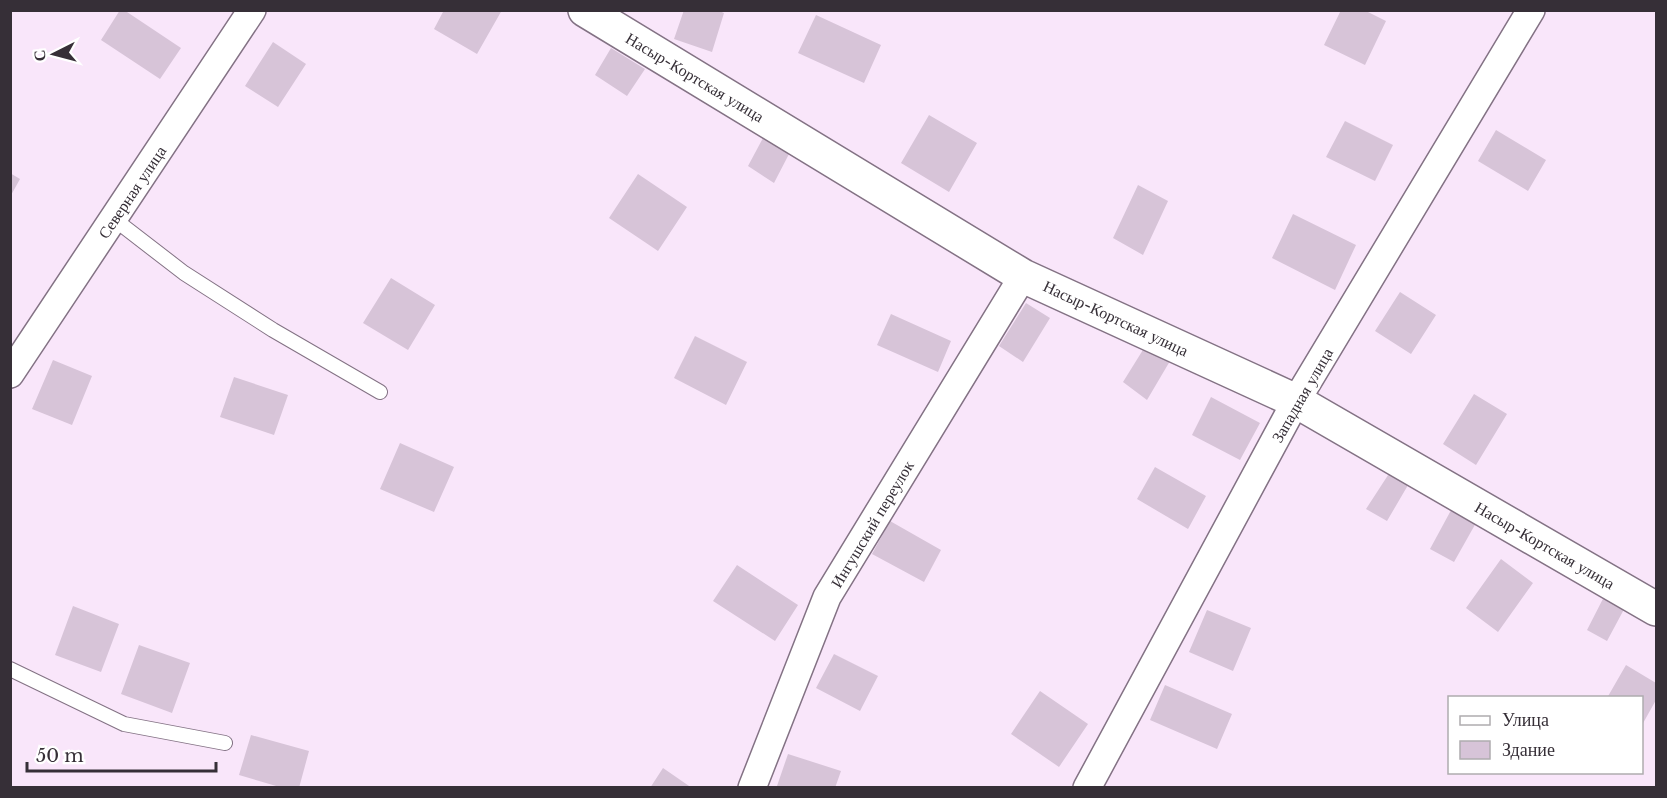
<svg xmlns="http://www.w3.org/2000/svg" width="1667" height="798" viewBox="0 0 1667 798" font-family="'Libre Baskerville',serif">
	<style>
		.building { fill: #d7c4d8 }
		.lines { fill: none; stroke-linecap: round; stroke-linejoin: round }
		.service-casing { stroke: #837284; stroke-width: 16 }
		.minor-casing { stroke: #837284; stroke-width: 30 }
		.tertiary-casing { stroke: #837284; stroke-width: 36 }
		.service { stroke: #fff; stroke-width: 14 }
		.minor { stroke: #fff; stroke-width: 27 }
		.tertiary { stroke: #fff; stroke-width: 33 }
		.labels { text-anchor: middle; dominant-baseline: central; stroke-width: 4.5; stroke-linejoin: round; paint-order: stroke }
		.street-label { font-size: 16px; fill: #362f37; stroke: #fff }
	</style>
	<rect width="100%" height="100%" fill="#f9e6fa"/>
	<path class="building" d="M120 10H124L181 48 160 79 101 40Z
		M444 10H502L477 54 434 29Z
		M684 10H717L724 13 712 52 674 39Z
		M1341 10H1364L1386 21 1365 65 1324 45Z
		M816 15 881 45 864 83 798 53Z
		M273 42 306 64 278 107 245 86Z
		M611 48 645 69 627 96 595 75Z
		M929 115 977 143 949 192 901 163Z
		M1345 121 1393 145 1375 181 1326 157Z
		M1496 130 1546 160 1528 191 1478 161Z
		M763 138 789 154 774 183 748 166Z
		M10 173 20 179 10 197Z
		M638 174 687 207 658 251 609 218Z
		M1138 185 1168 201 1143 255 1113 238Z
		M1293 214 1356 245 1335 290 1272 258Z
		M391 278 435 305 408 350 363 323Z
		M1400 292 1436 315 1411 354 1375 331Z
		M1026 303 1050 318 1023 362 999 346Z
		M891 314 951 341 938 372 877 345Z
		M695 336 747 362 726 405 674 378Z
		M1146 345 1170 361 1147 400 1123 382Z
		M53 360 92 376 72 425 32 409Z
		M234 377 288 395 274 435 220 417Z
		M1474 394 1507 414 1476 465 1443 444Z
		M1211 397 1260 423 1240 460 1192 435Z
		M400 443 454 467 434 512 380 489Z
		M1155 467 1206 496 1188 529 1137 499Z
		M1392 469 1411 480 1387 521 1366 509Z
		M1456 501 1481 514 1454 562 1430 549Z
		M890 521 941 550 924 582 872 554Z
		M1501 559 1533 583 1498 632 1466 608Z
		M737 565 798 605 775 641 713 601Z
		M1608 589 1629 600 1607 641 1587 630Z
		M73 606 119 624 101 672 55 655Z
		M1207 610 1251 628 1233 671 1189 652Z
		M139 645 190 663 172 713 121 694Z
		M834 654 878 676 860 711 816 688Z
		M1626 665 1656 683V700L1642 725V698H1607Z
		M1165 685 1232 714 1217 749 1150 720Z
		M1040 691 1088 724 1059 767 1011 734Z
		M251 735 309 751 299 788H283L239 775Z
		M788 754 841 771 835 788 777 786Z
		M663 768 692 788H650Z"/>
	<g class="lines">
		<g class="service-casing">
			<path id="service" d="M114 219 184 273 273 330 380 392
				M10 669 124 724 225 743"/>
		</g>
		<g class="minor-casing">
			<path id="minor" d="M10 374 252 10
				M752 788 827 597 1023 276
				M1087 788 1296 401 1531 10"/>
		</g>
		<g class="tertiary-casing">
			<path id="tertiary" d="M585 10 1023 276 1296 401 1656 609"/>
		</g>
		<use href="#service" class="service"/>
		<use href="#minor" class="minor"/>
		<use href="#tertiary" class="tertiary"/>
	</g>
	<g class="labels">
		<g class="street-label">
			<text transform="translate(695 77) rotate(31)">Насыр-Кортская улица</text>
			<text transform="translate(132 192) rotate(-56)">Северная улица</text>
			<text transform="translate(1116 318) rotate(25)">Насыр-Кортская улица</text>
			<text transform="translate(1302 395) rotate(-60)">Западная улица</text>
			<text transform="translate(872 524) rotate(-59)">Ингушский переулок</text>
			<text transform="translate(1545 545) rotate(30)">Насыр-Кортская улица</text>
		</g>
	</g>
	<rect width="1667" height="798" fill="none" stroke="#362f37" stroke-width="24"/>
	<rect x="1448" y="696" width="195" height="78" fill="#ffffff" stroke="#afacaf" stroke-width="1.5"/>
	<rect x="1460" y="716" width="30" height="9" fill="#ffffff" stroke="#afacaf" stroke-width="1.5"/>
	<text x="1502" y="726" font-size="18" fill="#362f37">Улица</text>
	<rect x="1460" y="741" width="30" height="18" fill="#d7c4d8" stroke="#afacaf" stroke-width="1.5"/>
	<text x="1502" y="756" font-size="18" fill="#362f37">Здание</text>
	<g transform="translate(54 54) rotate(264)" stroke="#ffffff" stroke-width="4.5" paint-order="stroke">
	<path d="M0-4.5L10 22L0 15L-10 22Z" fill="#362f37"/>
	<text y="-9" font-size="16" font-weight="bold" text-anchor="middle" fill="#362f37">С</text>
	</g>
	<path d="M27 762v9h189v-9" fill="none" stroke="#362f37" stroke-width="3"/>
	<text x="36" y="762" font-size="18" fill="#362f37" stroke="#ffffff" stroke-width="4.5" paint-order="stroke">50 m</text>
</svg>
